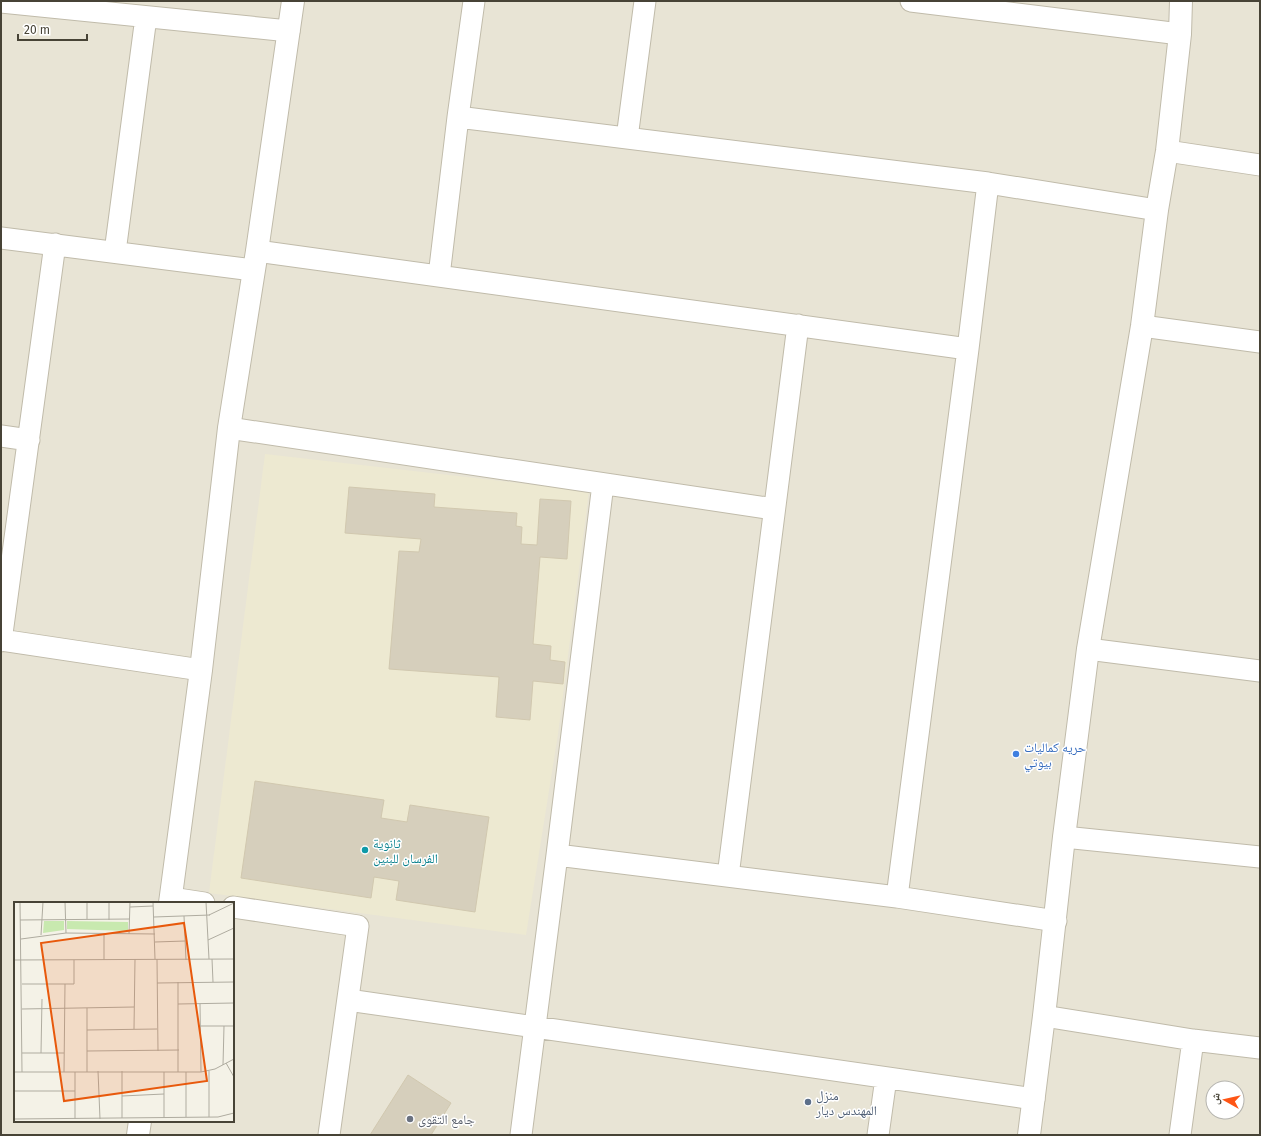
<svg xmlns="http://www.w3.org/2000/svg" width="1261" height="1136" viewBox="0 0 1261 1136" font-family="'Fira Sans','Noto Naskh Arabic',sans-serif">
	<style>
		.residential { fill: #e8e4d5; fill-rule: evenodd }
		.education { fill: #ede9d1 }
		.building { fill: #d6cfbc; stroke: #d1c8af }
		.lines { fill: none; stroke-linecap: round; stroke-linejoin: round }
		.minor-casing { stroke: #c0bbaa; stroke-width: 23 }
		.tertiary-casing { stroke: #c0bbaa; stroke-width: 24 }
		.minor { stroke: #fff; stroke-width: 21 }
		.tertiary { stroke: #fff; stroke-width: 22 }
		.shop-dot { fill: #3f7fe0; stroke: #fff; stroke-width: 1.5 }
		.culture-dot { fill: #0f9aa8; stroke: #fff; stroke-width: 1.5 }
		.service-dot { fill: #5c6f8a; stroke: #fff; stroke-width: 1.5 }
		.worship-dot { fill: #6b7280; stroke: #fff; stroke-width: 1.5 }
		.labels { text-anchor: middle; dominant-baseline: central; stroke-width: 3; stroke-linejoin: round; paint-order: stroke }
		.shop-label { font-size: 13px; fill: #366cbe; stroke: #fff; text-anchor: start }
		.culture-label { font-size: 13px; fill: #0d838f; stroke: #fff; text-anchor: start }
		.service-label { font-size: 13px; fill: #4e5e75; stroke: #fff; text-anchor: start }
		.worship-label { font-size: 13px; fill: #5b616d; stroke: #fff; text-anchor: start }
		.inset-road { fill: none; stroke: #afaca0; stroke-width: 1 }
		.view { fill: #e8590c; fill-opacity: 0.15; stroke: #e8590c; stroke-width: 2 }
		.inset-edge { fill: none; stroke: #474336; stroke-width: 2 }
	</style>
	<rect width="100%" height="100%" fill="#f4f2e7"/>
	<path class="residential" d="M1 1H1260V1135H1ZM15 903H233V1121H15ZM1213 1088H1237V1112H1213Z"/>
	<path class="education" d="M265 454 589 491 558 734 526 935 209 893Z"/>
	<path class="building" d="M349 487 435 494 434 507 517 513 516 526 522 527 521 544 537 545 540 499 571 501 567 559 540 557 533 644 551 646 550 660 565 662 563 684 533 681 530 720 496 717 499 677 389 669 399 551 419 552 421 539 345 533Z
		M255 781 384 800 381 818 407 822 410 805 489 817 475 912 396 900 399 881 374 877 371 898 241 878Z
		M408 1075 451 1103 431 1135H370Z"/>
	<g class="lines">
		<g class="minor-casing">
			<path id="minor" d="M911 1 1180 34
				M1 2 289 31
				M458 117 988 183 1157 210
				M627 138 645 1
				M1167 151 1260 165
				M1 238 253 270
				M257 251 968 349
				M115 252 146 17
				M439 276 458 117 474 1
				M1142 326 1260 342
				M229 428 774 509
				M1 436 29 440
				M1 640 201 670
				M1 641 55 244
				M1088 649 1260 671
				M1064 837 1260 857
				M557 855 897 897 1056 921
				M728 876 798 325
				M897 897 968 349 988 183
				M171 898 204 903
				M233 907 358 926 329 1135
				M348 1000 1034 1099
				M1044 1016 1193 1040 1260 1048
				M521 1135 557 855 603 484
				M878 1135 886 1078
				M1180 1135 1193 1040"/>
		</g>
		<g class="tertiary-casing">
			<path id="tertiary" d="M170 903 201 670 229 428 257 251 293 1
				M138 1135 140 1121
				M1029 1135 1044 1016 1064 837 1088 649 1142 326 1157 210 1167 151 1180 34 1181 1"/>
		</g>
		<use href="#minor" class="minor"/>
		<use href="#tertiary" class="tertiary"/>
	</g>
	<circle class="shop-dot" cx="1016" cy="754" r="4"/>
	<circle class="culture-dot" cx="365" cy="850" r="4"/>
	<circle class="service-dot" cx="808" cy="1102" r="4"/>
	<circle class="worship-dot" cx="410" cy="1119" r="4"/>
	<g class="labels">
		<g class="shop-label">
			<text x="1024" y="747">حريه كماليات<tspan x="1024" dy="15">بيوتي</tspan></text>
		</g>
		<g class="culture-label">
			<text x="373" y="843">ثانوية<tspan x="373" dy="15">الفرسان للبنين</tspan></text>
		</g>
		<g class="service-label">
			<text x="816" y="1095">منزل<tspan x="816" dy="15">المهندس ديار</tspan></text>
		</g>
		<g class="worship-label">
			<text x="418" y="1119">جامع التقوى</text>
		</g>
	</g>
	<g transform="translate(14 902)">
		<rect width="220" height="220" fill="#f4f2e7"/>
		<path d="M30 19H50V28L29 31ZM53 19 114 20V29L53 27Z" fill="#c8e9af"/>
		<path class="inset-road" d="M6 0 8 170M51 0 52 31M95 0V18M139 0 141 57M192 0 195 57M116 5 139 4M195 13 220 1M170 14 172 58M140 15 196 13M73 17V0M6 18 116 17M115 32 116 0M27 33 29 0M7 37 52 31 141 32M194 38 220 26M141 40 171 39M143 57 144 149M198 57 199 80M0 58 220 57M90 58V32M164 80V170M143 81 220 80M8 82H60V58M164 102 220 101M186 102 187 170M73 106V170M8 107 120 105M186 124H220M120 127 121 57M73 128 143 127M73 149 165 148M8 151H50M27 151 28 97M212 161 220 175M209 163 210 124M84 169 86 217M108 169V216M0 170H187L201 167 220 157M50 170 51 82M61 170V217M150 170V216M0 189H61M108 194 150 192M172 215V170M195 215V169M0 217 204 215 220 211"/>
		<path class="view" d="M170 21 193 179 50 199 27 41Z"/>
		<rect width="220" height="220" class="inset-edge"/>
	</g>
	<rect width="1261" height="1136" fill="none" stroke="#474336" stroke-width="4"/>
	<g transform="translate(1225 1100) rotate(278)"><circle r="19" fill="#ffffff" stroke="#b5b4af"/>
	<path d="M0-3L7 15L0 10L-7 15Z" fill="#fe5515"/>
	<text y="-6" font-size="11" font-weight="bold" text-anchor="middle" fill="#474336">ش</text>
	</g>
	<path d="M18 34v6h69v-6" fill="none" stroke="#474336" stroke-width="2"/>
	<text x="24" y="34" font-size="12" fill="#474336" stroke="#ffffff" stroke-width="3" paint-order="stroke">20 m</text>
</svg>
